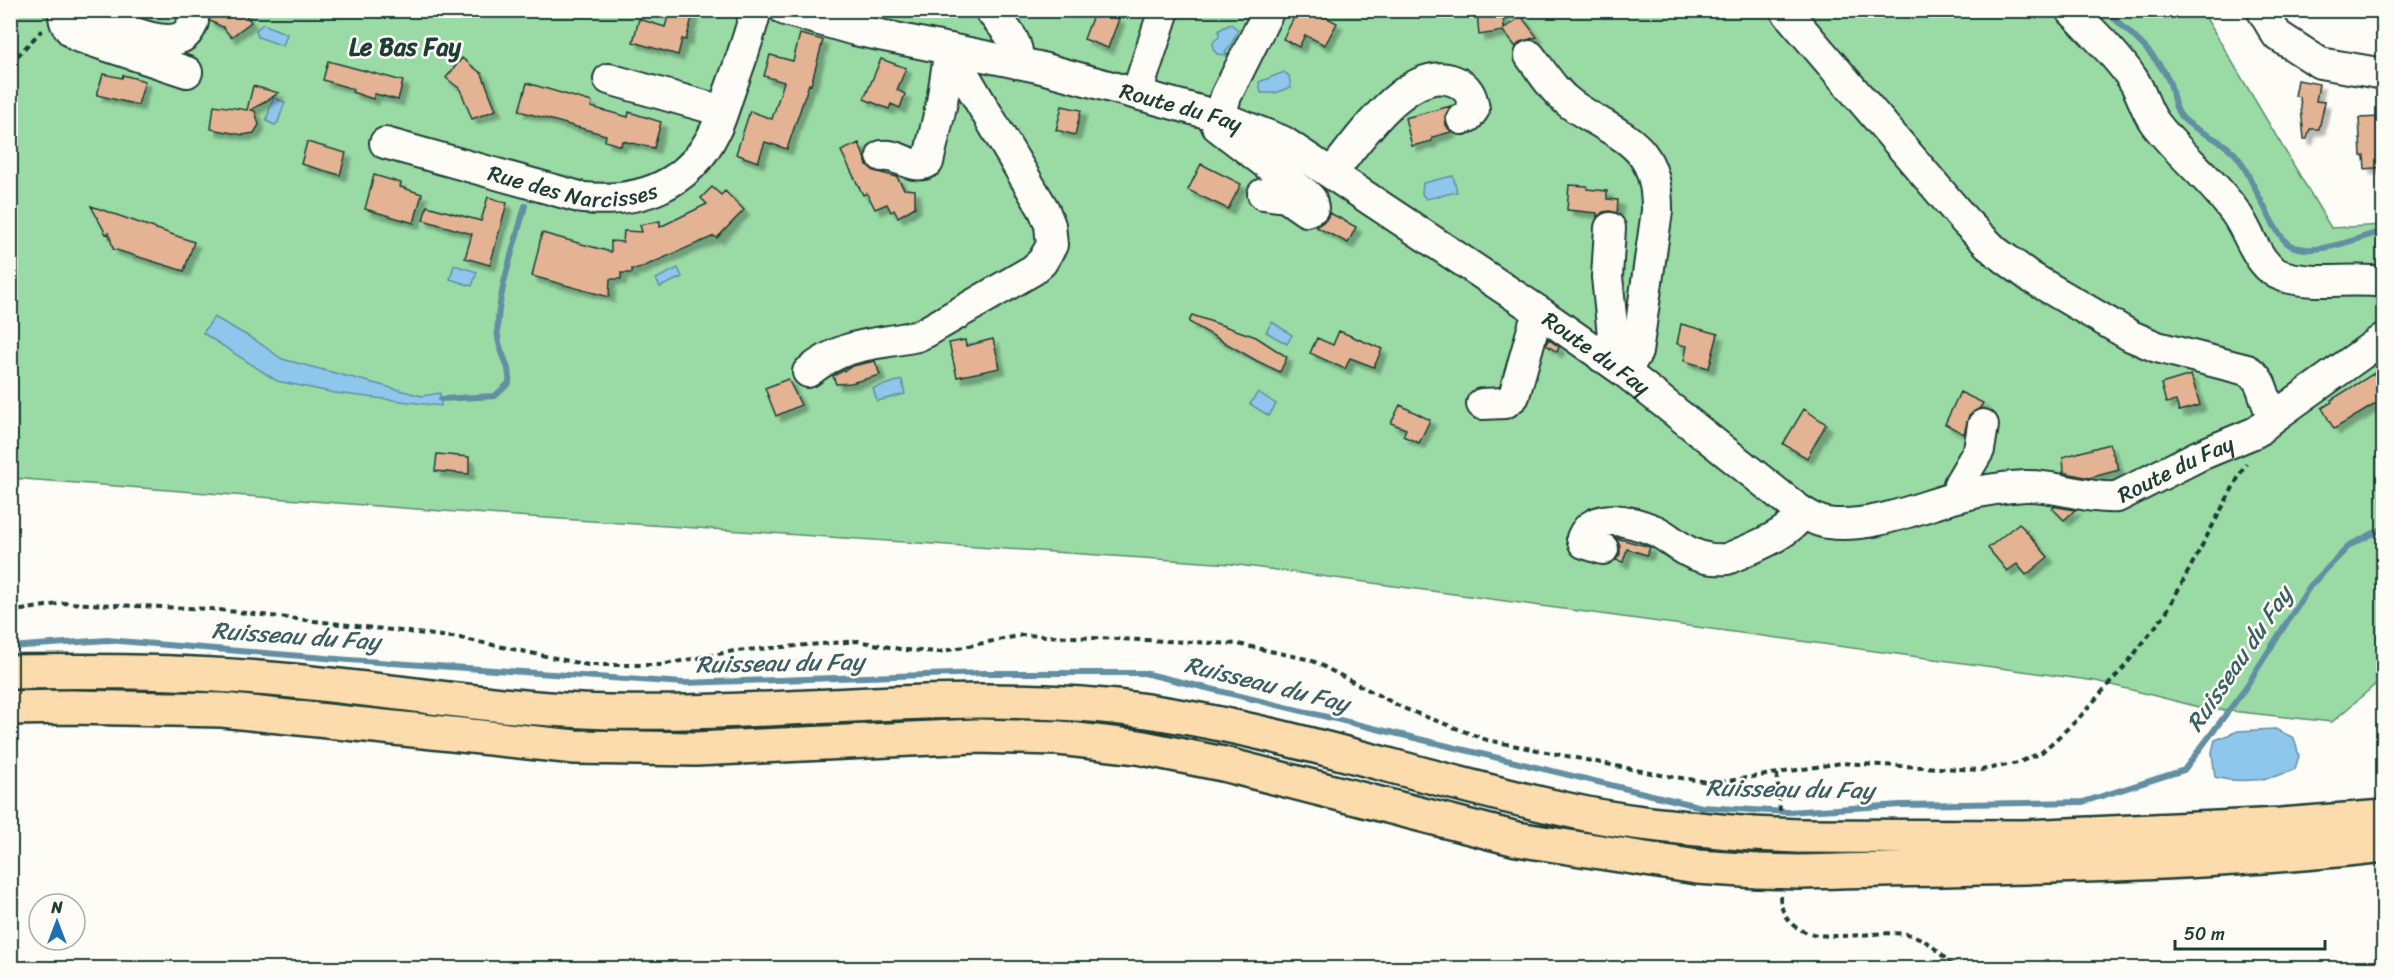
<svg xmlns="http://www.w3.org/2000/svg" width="2394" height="979" viewBox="0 0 2394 979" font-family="Sriracha,sans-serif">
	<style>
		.green { fill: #99daa5; stroke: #5c8c6c; stroke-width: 1.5 }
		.water { fill: #8ec6ec; stroke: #628fa2; stroke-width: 1.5 }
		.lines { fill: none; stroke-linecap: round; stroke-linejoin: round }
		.stream { stroke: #628fa2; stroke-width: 6 }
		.building { fill: #e3b394; stroke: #1f3d34; stroke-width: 1.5; filter: url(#shadow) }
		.minor-casing { stroke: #1f3d34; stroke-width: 34 }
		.highway-casing { stroke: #1f3d34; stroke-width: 38 }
		.path { stroke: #1f3d34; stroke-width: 4; stroke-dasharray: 6 4.5; stroke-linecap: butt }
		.minor { stroke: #fdfcf7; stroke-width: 30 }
		.highway { stroke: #fcdcac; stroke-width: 33 }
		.highway-bridge-casing { stroke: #1f3d34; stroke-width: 38; stroke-linecap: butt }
		.highway-bridge { stroke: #fcdcac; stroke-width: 33 }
		.labels { text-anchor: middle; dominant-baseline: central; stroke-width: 5; stroke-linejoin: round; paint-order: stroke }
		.street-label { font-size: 22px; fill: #1f3d34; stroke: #fdfcf7 }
		.neighbourhood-label { font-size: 24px; font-weight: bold; fill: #1f3d34; stroke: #fdfcf7 }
		.water-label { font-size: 24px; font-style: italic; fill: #3b5f62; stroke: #fdfcf7 }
	</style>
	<defs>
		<filter id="shadow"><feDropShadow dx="5.5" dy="5.5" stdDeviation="1.5" flood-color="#0004"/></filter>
	</defs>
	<rect width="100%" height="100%" fill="#fdfcf7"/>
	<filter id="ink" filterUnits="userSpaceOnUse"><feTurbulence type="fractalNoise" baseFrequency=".0167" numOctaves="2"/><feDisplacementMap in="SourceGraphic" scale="12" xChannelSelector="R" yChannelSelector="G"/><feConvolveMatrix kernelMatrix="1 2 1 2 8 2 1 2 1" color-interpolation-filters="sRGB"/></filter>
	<g filter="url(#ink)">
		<path class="green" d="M10 11H2202L2331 228 2383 225V678L2332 722 2203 708 2096 681 1231 564 442 511 11 478Z"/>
		<path class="water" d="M263 24 287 34 283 46 258 37 256 30Z
			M1231 24 1238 30 1230 47 1225 52 1228 55 1217 54 1213 49V42L1219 37V30Z
			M1284 72 1289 76 1291 87 1275 93H1261L1259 82Z
			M273 98 285 102 278 122 275 125 266 121Z
			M1453 176 1457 192 1426 199 1422 194 1423 183Z
			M454 265 477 272 472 286 450 279Z
			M678 268 682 277 660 287 656 279Z
			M214 317 255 340 282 359 422 396 440 393 441 406 335 393 277 381 203 333Z
			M1272 322 1292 335 1287 344 1266 332Z
			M902 380 905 394 877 401 873 388Z
			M1258 392 1276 404 1269 416 1250 404Z
			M2275 729 2294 738 2299 756 2295 769C2273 780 2239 784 2215 777L2212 752 2215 740 2238 731Z"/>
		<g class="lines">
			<path class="stream" d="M2105 10C2126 29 2158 56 2169 81 2174 93 2172 105 2181 116 2193 132 2224 138 2239 159 2252 177 2274 236 2290 245 2315 258 2358 237 2384 231
				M441 399 495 396 509 383C511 366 500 354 498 338 494 303 516 241 525 206
				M10 647 107 640 349 660 684 683 984 673H1144L1702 807 1787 812 1901 805 2083 802 2184 770 2242 693 2310 586 2350 545 2384 528"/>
		</g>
		<path class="building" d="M206 10H242L251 22 231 37 223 27 210 21Z
			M670 10H694L686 40 682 39 678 55 633 42 639 19 665 27Z
			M1095 10 1119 19 1108 48 1084 39Z
			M1298 10H1312L1337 23 1325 45 1305 35 1299 47 1283 39Z
			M1486 10H1503L1504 29 1521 16 1537 37 1520 42 1516 47 1503 31 1479 35 1477 12Z
			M800 34 823 40 811 85 809 84 787 149 765 142 758 162 736 154 750 111 772 119 784 82 764 76 770 55 793 61Z
			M462 58 482 74 496 110 472 119 460 89 446 78Z
			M881 59 906 68 897 90 905 94 900 108 891 104 889 109 864 99Z
			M328 61 403 81 398 100 375 94 373 99 352 92 353 89 323 80Z
			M103 74 122 78 123 75 145 81 138 105 97 95Z
			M2298 80 2319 84 2316 101 2325 102 2319 129H2310L2307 139H2304L2300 97 2295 96Z
			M527 83 592 102 591 107 628 117 629 112 661 122 654 148 622 141 621 146 605 141 606 135 519 111Z
			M253 86 279 93 251 110 255 111 259 125 254 133 243 135 211 129 214 105 247 110Z
			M1062 106 1081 110 1075 135 1056 130Z
			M1451 106 1445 116 1446 125 1451 132 1432 137V141L1412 146 1405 118Z
			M2380 117 2381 128H2384V167L2365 169 2364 156H2361L2359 118Z
			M307 142 346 153 340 175 301 164Z
			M859 143 867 165 874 171 897 177 904 189 915 190V207L898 217 894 210 891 212 887 204 875 209 867 193 863 195 841 151Z
			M1201 164 1241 184 1228 209 1188 190Z
			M374 175 401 183 400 187 422 194 414 223 365 209Z
			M1569 185 1587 186V189L1607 191V199L1618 200 1617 213 1610 211 1603 212 1597 217V213L1567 210Z
			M712 187 721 195 725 191 744 210 717 238 714 236 638 269H632V273H621V279H610L609 297 532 276 542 233 611 252V241L623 242 624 231 642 232 640 225 660 221V227L707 204 701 198Z
			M488 197 507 203 490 265 465 258 472 234 423 220 427 206 481 221Z
			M91 206 194 242 184 271 113 249 109 233 106 234Z
			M1330 213 1356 227 1348 243 1316 227 1326 220Z
			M1192 315 1256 337 1287 357 1280 372 1257 361 1189 322Z
			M1681 324 1718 334 1709 368 1684 361 1687 346 1677 344Z
			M1339 331 1382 349 1374 367 1350 358 1345 369 1310 353 1317 338 1333 345Z
			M993 339 1000 368 957 377 949 343 965 340 966 346Z
			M1548 339 1559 347 1557 352 1546 345Z
			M875 361 880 375 851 383 836 384 833 376 853 366Z
			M2384 367V399L2334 429 2322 408 2332 402 2331 400Z
			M2191 375 2200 405 2179 411 2176 401 2166 403 2161 384Z
			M788 379 801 405 776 416 765 388Z
			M1960 392 1983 403 1980 408 1969 415 1964 434 1945 424Z
			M1400 405 1430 420 1419 443 1403 436 1406 429 1391 423Z
			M1804 409 1826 424 1807 458 1783 444Z
			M2109 444 2119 470 2089 478 2062 472H2064L2063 457Z
			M437 454 469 457V474L435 471Z
			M2054 506 2057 507 2075 510 2064 520 2052 508Z
			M2019 523 2048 557 2026 575 2017 564 2007 571 1988 548Z
			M1616 538 1650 547 1647 555 1627 549 1623 562 1616 560 1620 554V546Z"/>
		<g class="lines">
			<g class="minor-casing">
				<g id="minor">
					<path d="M65 10C62 22 68 29 77 36L187 72"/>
					<path d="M92 10C109 25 154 44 177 39 186 37 190 30 193 22"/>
					<path id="s1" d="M785 10 855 30 1038 67 1218 116 1282 141 1541 313 1625 372 1795 507C1805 514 1815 521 1827 523 1871 529 1916 508 1957 497 1979 491 2003 487 2026 486 2057 485 2086 499 2117 497L2198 456 2256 432 2274 417 2384 338"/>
					<path d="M990 10C1002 26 1021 41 1017 63"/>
					<path d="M1785 10 1965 221 1995 251 2032 278 2131 336 2157 347 2247 370C2266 380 2262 401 2274 417"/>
					<path d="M2071 10C2092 32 2115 53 2132 78 2142 92 2145 110 2155 123 2180 156 2214 181 2237 215 2250 234 2259 269 2283 276 2315 286 2351 277 2384 282"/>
					<path d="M2262 10 2277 35 2320 63 2384 74"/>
					<path d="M1530 56C1543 73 1554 92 1572 105 1621 139 1658 141 1657 211L1637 352 1625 372"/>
					<path d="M609 79 722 111"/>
					<path d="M1137 93 1164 10"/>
					<path id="s2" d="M385 143 583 198C640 203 688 186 714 133 721 120 725 104 730 90 740 63 749 37 756 10"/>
					<path d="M882 156C897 153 914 171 928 162L942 102 950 49"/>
					<path d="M1332 173C1357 142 1409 63 1454 81 1468 86 1472 96 1474 109L1468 117 1462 119"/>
					<path d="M1263 194 1286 197 1306 211 1313 208 1311 199 1306 194 1217 126 1226 96 1269 10"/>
					<path d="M1602 357 1613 335 1607 277 1610 228"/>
					<path d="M808 372C847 341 872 346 917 336L926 332 1033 270 1042 262 1052 245 1050 225 1044 210 963 73 965 54"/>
					<path d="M1482 404 1505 403 1514 396 1534 325 1541 313"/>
					<path d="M1958 496 1959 484 1979 450 1983 425"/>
					<path d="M1603 549 1584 543 1582 538C1594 509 1634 522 1656 531 1670 538 1681 550 1696 555 1706 559 1716 560 1727 559 1752 548 1787 536 1803 513"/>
				</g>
			</g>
			<g class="highway-casing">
				<path id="highway" d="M10 672C93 671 175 671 258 678 375 687 491 709 609 712 789 716 968 686 1147 711 1290 732 1427 780 1568 810 1628 824 1691 828 1752 834
					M10 708 70 707 222 710 575 747 696 749 976 736 1059 738 1138 747 1223 764 1517 839 1697 867 1758 871
					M1798 836 2024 837 2281 825 2384 817
					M1801 872C1995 867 2190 867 2384 845"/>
			</g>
			<path class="path" d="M10 64 42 30
				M10 612 64 603 211 609 460 638 588 665H660L734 651 858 641 905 650 939 652 1023 635 1238 644 1311 660 1403 708 1487 740 1661 775 1715 783 1841 763 1981 770 2018 763 2042 752 2078 719 2125 666 2166 613 2246 463
				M1777 774 1780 811
				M1780 896C1784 958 1867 928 1906 934 1927 937 1941 954 1954 968"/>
			<use href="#minor" class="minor"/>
			<use href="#highway" class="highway"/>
			<g class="highway-bridge-casing">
				<path id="highway-bridge" d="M1752 834 1798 836
					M1758 871 1801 872"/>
			</g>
			<use href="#highway-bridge" class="highway-bridge"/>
		</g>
	</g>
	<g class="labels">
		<g class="street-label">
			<text stroke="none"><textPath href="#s1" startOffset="408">Route du Fay</textPath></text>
			<text stroke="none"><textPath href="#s2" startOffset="194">Rue des Narcisses</textPath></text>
			<text stroke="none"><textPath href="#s1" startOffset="894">Route du Fay</textPath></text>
			<text stroke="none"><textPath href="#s1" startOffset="1542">Route du Fay</textPath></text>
		</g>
		<g class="neighbourhood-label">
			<text x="405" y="47">Le Bas Fay</text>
		</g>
		<g class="water-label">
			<text transform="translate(296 636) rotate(4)">Ruisseau du Fay</text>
			<text transform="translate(2239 659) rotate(-56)">Ruisseau du Fay</text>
			<text transform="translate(780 663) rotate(-1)">Ruisseau du Fay</text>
			<text transform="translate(1267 684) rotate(14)">Ruisseau du Fay</text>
			<text transform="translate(1790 789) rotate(1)">Ruisseau du Fay</text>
		</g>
	</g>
	<rect width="2394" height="979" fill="none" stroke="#fdfcf7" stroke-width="36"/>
	<rect x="18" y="18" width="2358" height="943" fill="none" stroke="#1f3d34" stroke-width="2" filter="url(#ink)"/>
	<g transform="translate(57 922)"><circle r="28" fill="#fdfcf7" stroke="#a4b0a9" stroke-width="1.5"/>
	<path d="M0-4.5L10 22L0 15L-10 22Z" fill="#1f6fb2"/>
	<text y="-9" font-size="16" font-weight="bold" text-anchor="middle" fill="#1f3d34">N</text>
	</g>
	<path d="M2175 940v9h150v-9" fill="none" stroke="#1f3d34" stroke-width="3"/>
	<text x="2184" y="940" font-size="18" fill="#1f3d34" stroke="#fdfcf7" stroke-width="4.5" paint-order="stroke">50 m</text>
</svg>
